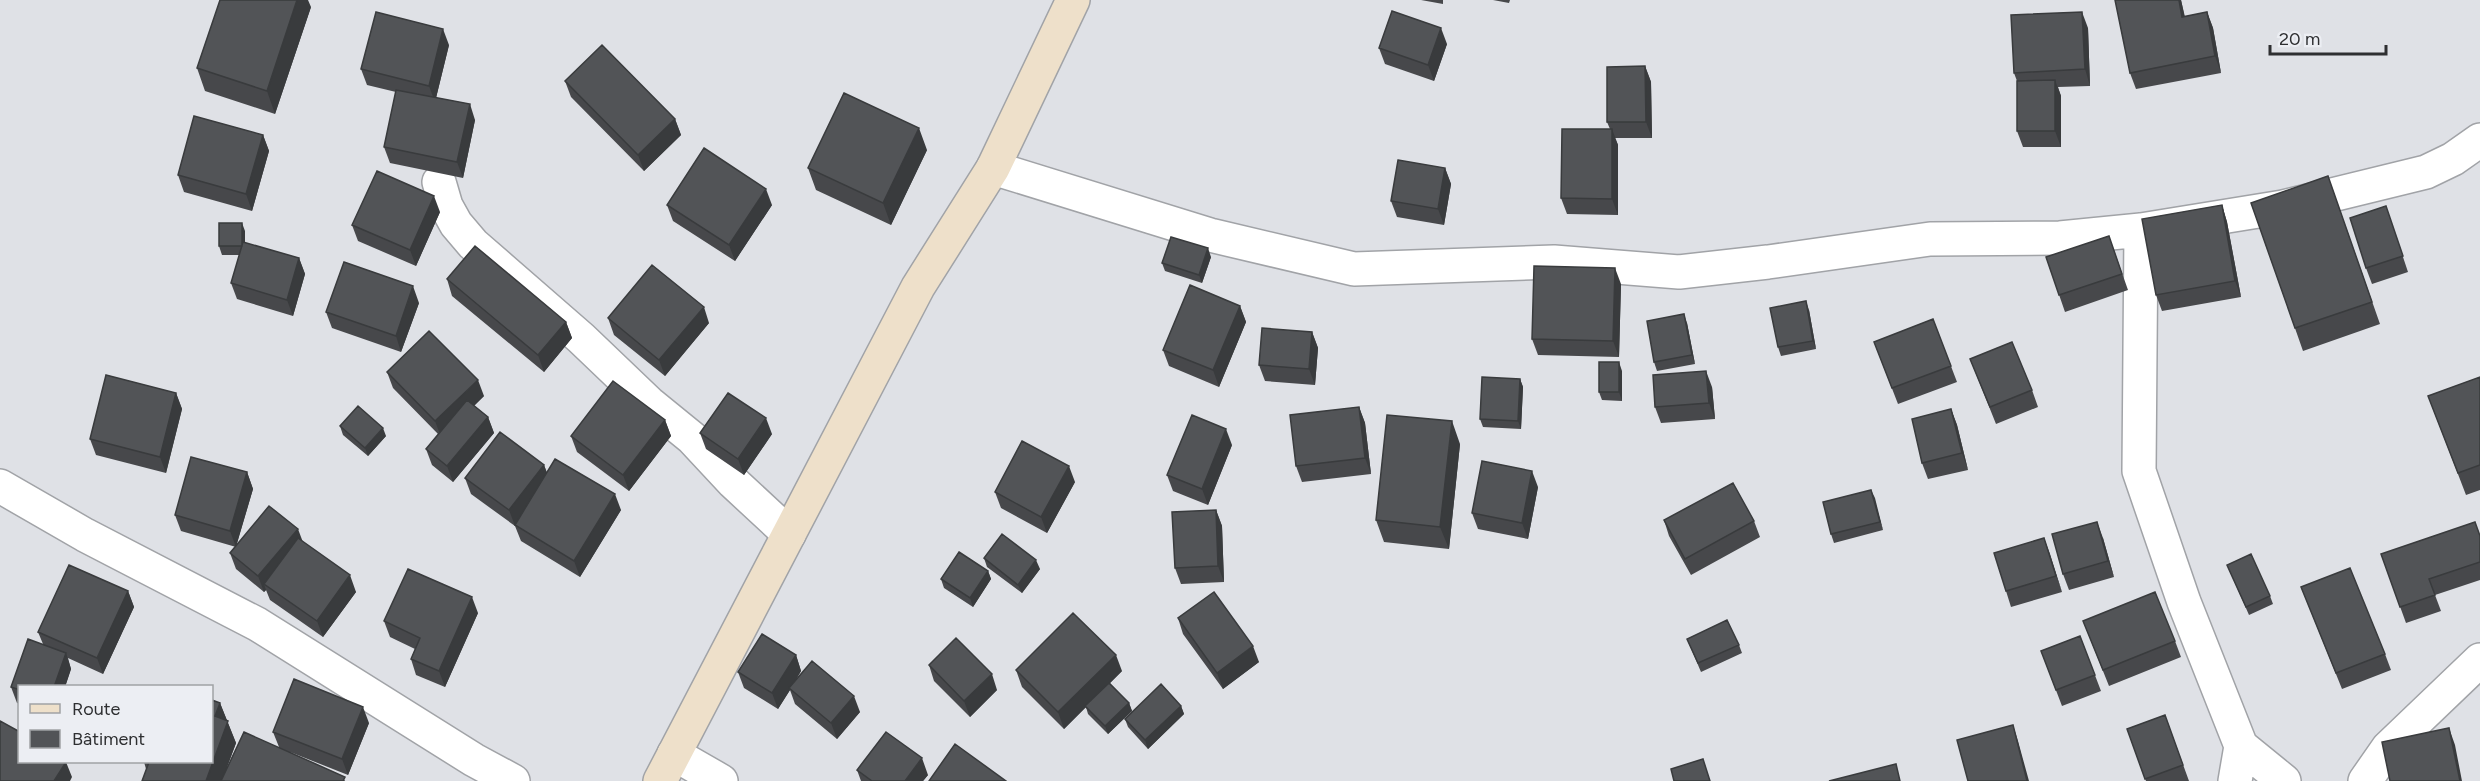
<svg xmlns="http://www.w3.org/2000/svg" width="2480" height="781" viewBox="0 0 2480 781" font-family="Figtree,sans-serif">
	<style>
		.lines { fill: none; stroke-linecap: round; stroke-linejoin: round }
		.street-casing { stroke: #a1a3a7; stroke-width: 36 }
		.secondary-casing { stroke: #a1a3a7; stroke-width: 36 }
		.street { stroke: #fff; stroke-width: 33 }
		.secondary { stroke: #eee0ca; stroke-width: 33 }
		.wall { fill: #47484b }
		.shaded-wall { fill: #393b3d }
		.building { fill: #525457; stroke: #393b3d; stroke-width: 1.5 }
	</style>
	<rect width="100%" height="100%" fill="#dfe1e6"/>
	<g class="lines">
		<g class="street-casing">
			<path id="street" d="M993 168 1210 235 1354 269 1554 262 1679 272 1768 262 1930 239 2060 238 2141 230 2283 207 2426 172 2453 159 2480 140
				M439 182 446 206 456 224 473 244 581 338 649 403 692 438 733 482 789 534
				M2141 230 2139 471 2184 602 2241 746 2284 781
				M0 486 85 535 257 624 474 760 513 781
				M674 754 721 781
				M2235 781 2241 746
				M2365 781 2388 748 2480 660"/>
		</g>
		<g class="secondary-casing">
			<path id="secondary" d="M660 781 918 287 993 168 1073 0"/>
		</g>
		<use href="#street" class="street"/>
		<use href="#secondary" class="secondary"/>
	</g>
	<path class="wall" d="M1421 0H1443V4Z
		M1493 0H1510L1509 3Z
		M2181 0 2185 17 2207 12 2213 28 2221 73 2136 89 2130 73Z
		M311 7 275 114 205 91 197 68Z
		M2088 28 2090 86 2058 87 2061 96V147H2023L2017 131V81L2014 73Z
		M1447 44 1434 81 1385 64 1379 48Z
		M449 45 436 98 475 120 463 178 390 163 384 147 396 92 367 85 361 69Z
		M1645 66 1651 82 1652 138H1615L1618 145V215L1567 214 1561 198 1610 129 1607 122Z
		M565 81 675 119 681 135 644 171 571 97Z
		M263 135 269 151 252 211 184 192 178 175Z
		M927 150 891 225 816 190 808 168Z
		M1445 168 1451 184 1444 225 1397 217 1391 201Z
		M2328 176 2380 324 2303 351 2251 203Z
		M667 205H772L735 261 673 221Z
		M2222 205 2227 222 2241 297 2162 311 2156 295Z
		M2386 206 2408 272 2372 284 2366 268Z
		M440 212 416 266 358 241 352 225Z
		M245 231V243L299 258 305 274 293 316 237 299 231 283 240 255H222L219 246Z
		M2109 236 2128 290 2065 312 2046 257Z
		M1211 257 1202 283 1165 271 1162 263Z
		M447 279 566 322 572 338 544 372 452 296Z
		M1621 284 1619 357 1538 355 1532 339Z
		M419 303 401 352 332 328 326 312Z
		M1240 306 1246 322 1219 387 1169 366 1163 350Z
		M1809 310 1816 349 1781 356 1778 347Z
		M608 318 709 323 665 376 614 335Z
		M1933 319 1957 382 1898 404 1874 342Z
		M1687 323 1695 364 1657 371 1654 362Z
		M1312 332 1318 348 1315 385 1265 381 1259 365Z
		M1970 359 2032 390 2038 407 1996 424Z
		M1622 371V401L1602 400 1599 392Z
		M387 372 484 396 474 406 488 417 494 433 453 482 432 465 426 449 438 434 393 388Z
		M2480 377V490L2466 495 2428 396Z
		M1520 379 1523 387 1521 429 1483 427 1480 419Z
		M1712 387 1715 419 1661 423 1655 407Z
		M176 393 182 409 166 473 96 455 90 439Z
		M1359 407 1365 423 1371 474 1302 482 1296 466Z
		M1951 409 1957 425 1968 470 1928 479 1922 463Z
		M665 420 671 436 629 491 577 452 571 436Z
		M340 426 386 436 368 456 343 435Z
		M700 433 772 434 744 475 706 449Z
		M1460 444 1449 549 1384 542 1376 520Z
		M1232 445 1208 505 1173 491 1167 475Z
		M544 465 547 473 621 510 580 577 521 541 515 526 471 494 465 478Z
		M247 472 253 489 236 546 302 541 356 592 323 637 270 600 266 590 264 592 236 569 230 553 236 547 181 531 175 515Z
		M1075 482 1047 533 1001 508 995 492Z
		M1538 487 1528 539 1478 529 1472 513Z
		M1871 490 1883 530 1834 543 1831 534Z
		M1216 510 1222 526 1224 582 1181 584 1175 568Z
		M1664 520 1754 521 1760 537 1691 575 1669 536Z
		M2480 536V580L2435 595 2441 611 2406 623 2381 554Z
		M2044 538 2062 592 2011 607 2006 591Z
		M2103 538 2114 577 2069 590 2063 574Z
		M984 558 1040 569 1022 593 987 567Z
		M2227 565 2270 596 2273 604 2249 615Z
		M988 571 991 579 973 607 944 588 941 579Z
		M2301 587 2385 654 2391 670 2342 689Z
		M128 591 134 607 103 674 68 658 71 669 65 687H20V704L17 703 11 687 43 644 38 632Z
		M478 613 445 687 416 675 411 659 415 649 390 637 384 621Z
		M1178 618 1259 662 1223 689 1183 634Z
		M2083 621 2175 641 2181 657 2109 686Z
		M2080 636 2101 691 2062 706 2041 651Z
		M1687 639 1739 645 1742 653 1701 672Z
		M796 655 801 671 797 678 860 712 837 739 795 704 790 690 778 709 744 688 738 672Z
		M929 665 997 690 970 717 934 681Z
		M1016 670 1122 671 1110 683 1129 703 1132 711 1108 734 1088 714 1086 707 1064 729 1022 687Z
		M220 703 236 743 227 767 279 747 273 732 369 723 348 775 290 752 346 781 146 769 144 762H212Z
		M1181 706 1184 714 1148 749 1128 727 1125 719Z
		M2165 715 2189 781H2146L2127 729Z
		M857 770 928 775 923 781H861Z"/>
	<path class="shaded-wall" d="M297 0H308L311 7 275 114 267 91Z
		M2179 0H2181L2188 33 2182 17Z
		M2082 12 2088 28 2090 86 2085 69Z
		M2207 12 2213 28 2221 73 2215 56Z
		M1441 28 1447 44 1434 81 1428 65Z
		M443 29 449 45 435 102 429 86Z
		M1645 66 1651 82 1652 138 1646 122Z
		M2055 80 2061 96V147L2055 131Z
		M470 104 475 120 463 178 457 162Z
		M675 119 681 135 644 171 638 155Z
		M919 128 927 150 891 225 883 203Z
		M1612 129 1618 145V215L1612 199Z
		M263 135 269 151 252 211 246 194Z
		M1445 168 1451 184 1444 225 1438 209Z
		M766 189 772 205 735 261 729 245Z
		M434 196 440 212 416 266 410 250Z
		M2222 205 2227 222 2241 297 2235 281Z
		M242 223 245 231V255L242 246Z
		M1208 248 1211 257 1202 283 1199 275Z
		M299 258 305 274 293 316 287 300Z
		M1615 268 1621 284 1619 357 1613 341Z
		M413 286 419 303 401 352 396 336Z
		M1806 301 1809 310 1816 349 1813 341Z
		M1240 306 1246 322 1219 387 1213 370Z
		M704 307 709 323 665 376 659 360Z
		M1684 314 1687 323 1695 364 1692 355Z
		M566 322 572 338 544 372 538 355Z
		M1312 332 1318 348 1315 385 1309 369Z
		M1619 362 1622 371V401L1619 392Z
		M1706 371 1712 387 1715 419 1709 403Z
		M1520 379 1523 387 1521 429 1518 421Z
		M478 380 484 396 441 437 435 421Z
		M176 393 182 409 166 473 160 457Z
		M1359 407 1365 423 1371 474 1365 458Z
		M1951 409 1957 425 1968 470 1962 453Z
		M488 417 494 433 453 482 447 466Z
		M766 418 772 434 744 475 738 459Z
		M665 420 671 436 629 491 623 475Z
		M1452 421 1460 444 1449 549 1440 527Z
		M383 428 386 436 368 456 365 448Z
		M1226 429 1232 445 1208 505 1202 489Z
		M544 465 550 481 515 526 509 510Z
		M1069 466 1075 482 1047 533 1041 517Z
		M1532 471 1538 487 1528 539 1522 523Z
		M247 472 253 489 236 547 230 531Z
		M1871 490 1875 498 1883 530 1880 522Z
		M615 494 621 510 580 577 574 561Z
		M1216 510 1222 526 1224 582 1218 566Z
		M2097 522 2103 538 2114 577 2108 561Z
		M298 529 304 545 264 584 266 590 264 592 258 576Z
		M2044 538 2050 554 2062 592 2056 576Z
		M1036 560 1040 569 1022 593 1018 585Z
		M988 571 991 579 973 607 970 598Z
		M350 575 356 592 323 637 317 621Z
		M128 591 134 607 103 674 97 658Z
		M472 597 478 613 445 687 439 671Z
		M1253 646 1259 662 1223 689 1217 673Z
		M66 653 71 669 65 687H54Z
		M796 655 801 671 790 689 789 688 790 690 778 709 772 693Z
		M1116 655 1122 671 1064 729 1058 712Z
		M992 674 997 690 970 717 964 701Z
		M854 696 860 712 837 739 831 723Z
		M220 703 236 743 222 781H206L215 716Z
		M1129 703 1132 711 1108 734 1105 726Z
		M1181 706 1184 714 1148 749 1145 740Z
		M363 707 369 723 348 775 342 759Z
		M2013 725 2018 741 2029 781H2027Z
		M2449 728 2455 745 2462 781H2460Z
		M922 758 928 775 923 781H905Z
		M66 762 72 777 70 781H54Z"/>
	<path class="building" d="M220 0H297L267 91 197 68Z
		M2115 0H2179L2182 17 2207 12 2215 56 2130 73Z
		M1392 11 1441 28 1428 65 1379 48Z
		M376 12 443 29 429 86 361 69Z
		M2082 12 2085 69 2014 73 2011 15Z
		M602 45 675 119 638 155 565 81Z
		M1645 66 1646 122H1607V67Z
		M2055 80V131H2017V81Z
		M396 90 470 104 457 162 384 147Z
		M844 93 919 128 883 203 808 168Z
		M194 116 263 135 246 194 178 175Z
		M1562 129H1612V199L1561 198Z
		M704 148 766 189 729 245 667 205Z
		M1398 160 1445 168 1438 209 1391 201Z
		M377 171 434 196 410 250 352 225Z
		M2328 176 2372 302 2295 328 2251 203Z
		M2222 205 2235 281 2156 295 2142 219Z
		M2386 206 2403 256 2366 268 2350 218Z
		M219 223H242V246H219Z
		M2109 236 2122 274 2059 295 2046 257Z
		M1171 237 1208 248 1199 275 1162 263Z
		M243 242 299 258 287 300 231 283Z
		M475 246 566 322 538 355 447 279Z
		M344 262 413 286 396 336 326 312Z
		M652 265 704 307 659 360 608 318Z
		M1534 266 1615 268 1613 341 1532 339Z
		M1190 285 1240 306 1213 370 1163 350Z
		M1806 301 1813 341 1778 347 1770 308Z
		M1684 314 1692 355 1654 362 1647 321Z
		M1933 319 1951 366 1892 388 1874 342Z
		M1262 328 1312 332 1309 369 1259 365Z
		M429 331 478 380 435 421 387 372Z
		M2012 342 2032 390 1990 407 1970 359Z
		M1599 362H1619V392H1599Z
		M1706 371 1709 403 1655 407 1653 375Z
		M106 375 176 393 160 457 90 439Z
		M1482 377 1520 379 1518 421 1480 419Z
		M2480 377V465L2458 473 2428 396Z
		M613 381 665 420 623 475 571 436Z
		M728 393 766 418 738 459 700 433Z
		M467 400 488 417 447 466 426 449Z
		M358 406 383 428 365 448 340 426Z
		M1359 407 1365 458 1296 466 1290 415Z
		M1951 409 1962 453 1922 463 1912 419Z
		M1192 415 1226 429 1202 489 1167 475Z
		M1387 415 1452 421 1440 527 1376 520Z
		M500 432 544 465 509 510 465 478Z
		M1022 441 1069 466 1041 517 995 492Z
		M191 457 247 472 230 531 175 515Z
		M555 459 615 494 574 561 515 525Z
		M1482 461 1532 471 1522 523 1472 513Z
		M1733 483 1754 521 1685 559 1664 520Z
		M1871 490 1880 522 1831 534 1823 502Z
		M269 506 298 529 258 576 230 553Z
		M1216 510 1218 566 1175 568 1172 512Z
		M2097 522 2108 561 2063 574 2052 534Z
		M2475 522 2480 536V562L2429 579 2435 595 2400 607 2381 554Z
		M1002 534 1036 560 1018 585 984 558Z
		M298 538 350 575 317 621 264 584Z
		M2044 538 2056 576 2006 591 1994 553Z
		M959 552 988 571 970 598 941 579Z
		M2251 554 2270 596 2246 607 2227 565Z
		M69 565 128 591 97 658 38 632Z
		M2350 568 2385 654 2336 673 2301 587Z
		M408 569 472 597 439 671 411 659 420 638 384 621Z
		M1214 592 1253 646 1217 673 1178 618Z
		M2155 592 2175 641 2103 670 2083 621Z
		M1073 613 1116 655 1058 712 1016 670Z
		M1727 620 1739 645 1698 663 1687 639Z
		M762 634 796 655 772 693 738 672Z
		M2080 636 2095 675 2056 690 2041 651Z
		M956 638 992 674 964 701 929 665Z
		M28 639 66 653 54 687H20V690L11 687Z
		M812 661 854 696 831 723 789 688Z
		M294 679 363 707 342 759 273 732Z
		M1109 683 1129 703 1105 726 1085 706Z
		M1161 684 1181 706 1145 740 1125 719Z
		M212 700 220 703 215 716 228 721 206 781H142L149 762H212Z
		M2165 715 2183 765 2145 779 2127 729Z
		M0 721 20 732V762H66L54 781H0Z
		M2013 725 2027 781H1968L1957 740Z
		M2449 728 2460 781H2390L2382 742Z
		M244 732 345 777 343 781H221Z
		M886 732 922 758 905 781H872L857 770Z
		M955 744 1006 781H929Z
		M1703 759 1710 781H1674L1671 769Z
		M1896 764 1900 781H1829Z"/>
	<rect x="18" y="685" width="195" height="78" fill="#eceef3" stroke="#a0a2a5" stroke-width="1.5"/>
	<rect x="30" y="704" width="30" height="9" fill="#eee0ca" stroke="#a0a2a5" stroke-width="1.5"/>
	<text x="72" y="715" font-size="18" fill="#2e2f31">Route</text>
	<rect x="30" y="730" width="30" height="18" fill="#525457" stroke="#a0a2a5" stroke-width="1.5"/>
	<text x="72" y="745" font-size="18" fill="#2e2f31">Bâtiment</text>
	<path d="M2270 45v9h116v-9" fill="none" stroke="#2e2f31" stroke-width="3"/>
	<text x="2279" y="45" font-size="18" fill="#2e2f31" stroke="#eceef3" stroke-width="4.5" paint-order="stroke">20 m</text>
</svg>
